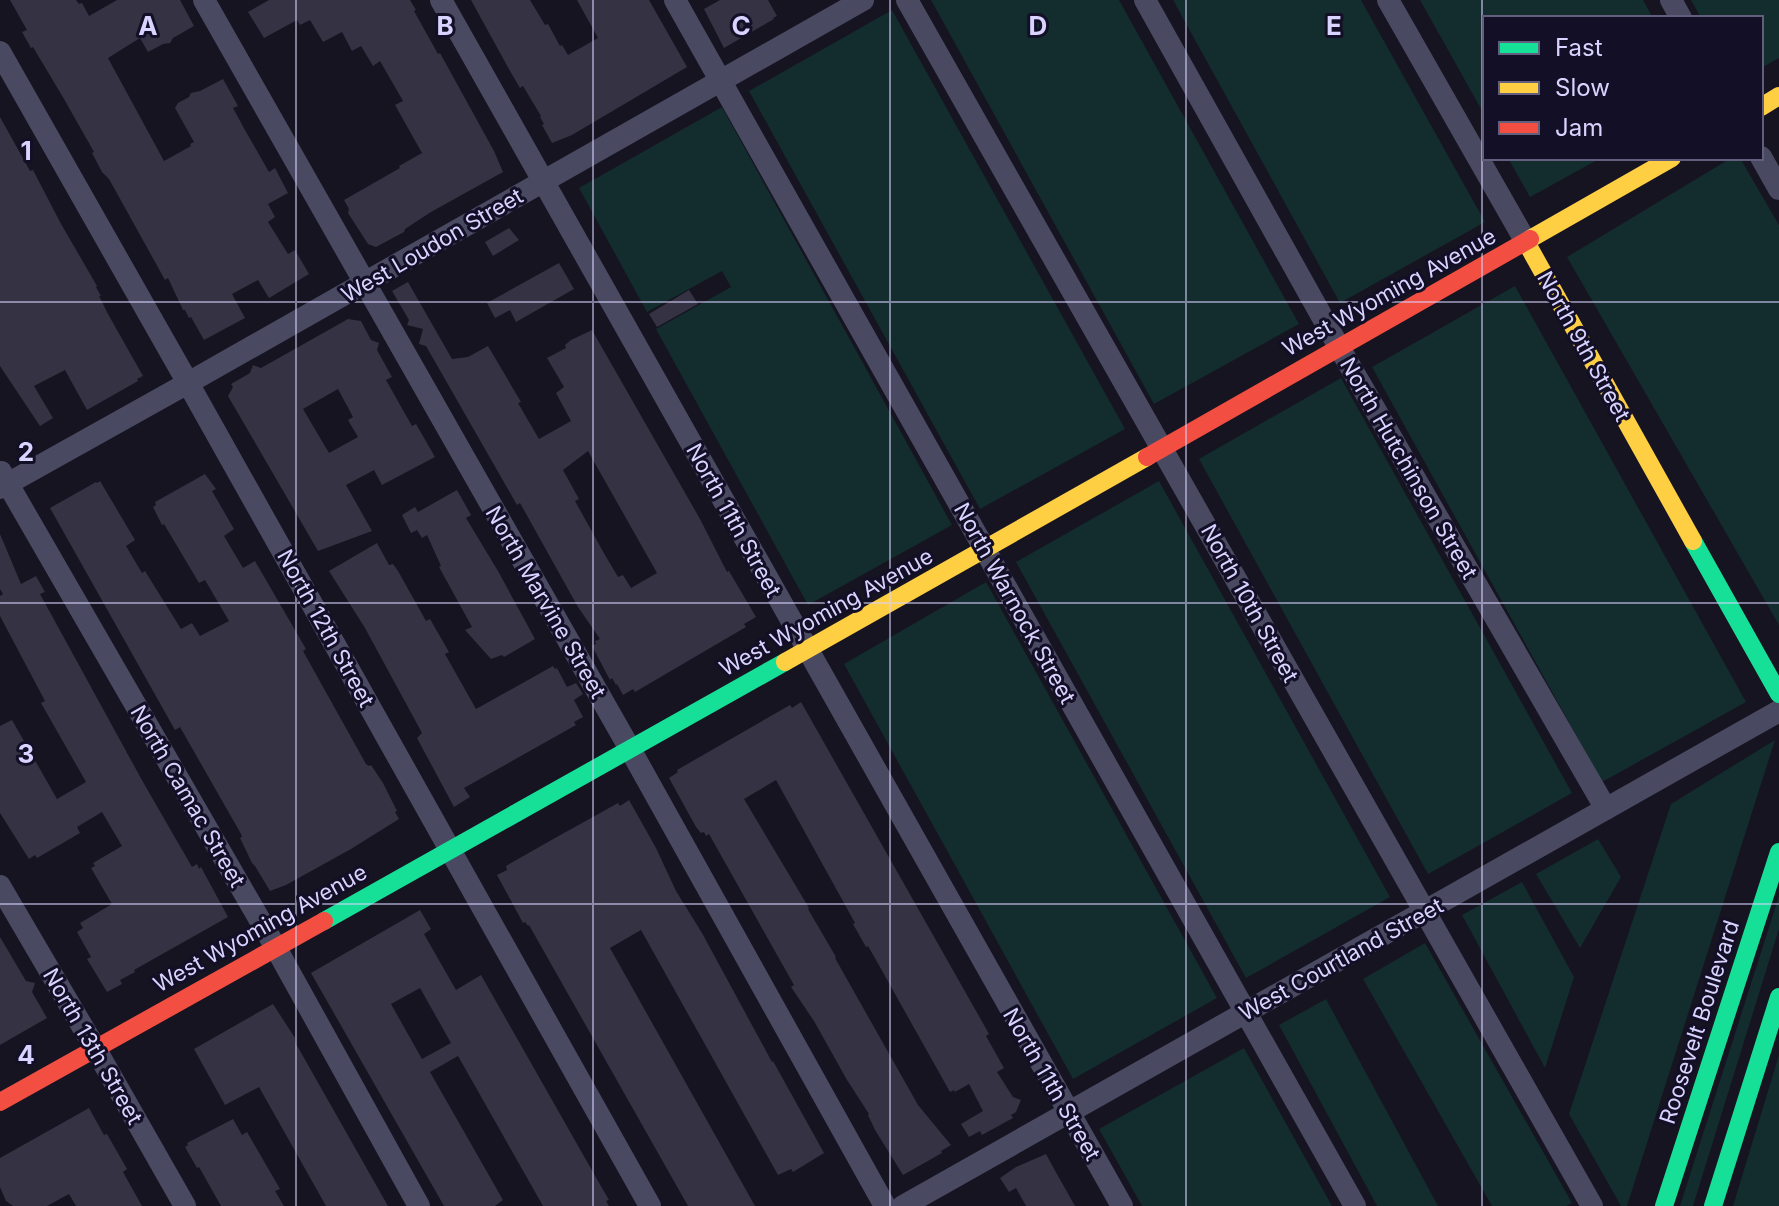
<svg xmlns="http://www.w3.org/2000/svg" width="1779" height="1206" viewBox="0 0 1779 1206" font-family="Inter,sans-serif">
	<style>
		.green { fill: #132c2d }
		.building { fill: #343243; fill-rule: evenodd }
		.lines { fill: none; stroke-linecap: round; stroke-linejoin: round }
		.street { stroke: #4a4962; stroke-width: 22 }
		.fast { stroke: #16e098; stroke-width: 18 }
		.slow { stroke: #ffcf43; stroke-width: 18 }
		.jam { stroke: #f24e42; stroke-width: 18 }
		.grid { fill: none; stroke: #d9d4ff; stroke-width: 2; stroke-opacity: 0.55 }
		.labels { text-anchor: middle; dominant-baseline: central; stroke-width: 6; stroke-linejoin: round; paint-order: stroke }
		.street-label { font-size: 22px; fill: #d9d4ff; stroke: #130f26 }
		.grid-label { font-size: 26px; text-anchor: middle; font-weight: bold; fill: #d9d4ff; stroke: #130f26; stroke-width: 6; stroke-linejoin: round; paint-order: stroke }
	</style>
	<rect width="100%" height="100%" fill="#161421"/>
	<path class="green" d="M931 0H1119L1299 324 1154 404Z
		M1173 0H1361L1485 222 1340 303Z
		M1420 0H1643L1653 18H1485V116Z
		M1691 0H1779V58L1761 68V18H1701Z
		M892 10 1125 429 980 509 749 91Z
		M722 107 952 525 808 605 656 329 731 287 722 271 647 312 579 188Z
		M1508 158H1601L1530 197Z
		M1731 158H1740L1779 225V625L1567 257Z
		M1515 286 1746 702 1602 782 1372 367Z
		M1341 378 1572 793 1428 874 1199 459Z
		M1159 481 1390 897 1246 978 1016 562Z
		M986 582 1217 998 1073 1079 844 664Z
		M1775 740 1627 1206H1621L1569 1114 1671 804Z
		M1598 839 1621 877 1580 948 1536 874Z
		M1522 882 1574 977 1545 1068 1462 915Z
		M1779 896V929L1693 1206H1680Z
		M1425 943 1572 1203 1566 1206H1492L1363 979Z
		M1326 999 1438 1206H1377L1279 1025Z
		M1244 1048 1332 1206H1142L1099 1129Z
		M1779 1055V1206H1733Z"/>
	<path class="building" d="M10 0H76L79 4 82 3 89 16 117 0H180L194 26 173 38 170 43 163 44 148 52 140 38 108 58 164 161 191 146 190 144 194 142 175 108 178 103 189 97 191 93 200 91 223 79 238 106 233 108 245 130 269 172 275 168 288 193 268 204 275 217 268 222 288 254 295 250 309 274 269 298 258 280 232 294 245 318 204 340 191 317 189 318 185 310H183L168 278 165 280 109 179 102 172 92 153 94 152 64 99 33 47 31 48 22 32 27 30Z
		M269 0H410L416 10 414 11 438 54 440 53 494 151 503 172 431 212 405 229 404 232 376 247 368 244 348 213 349 209 344 200 400 168 399 166 422 153 395 105 403 101 380 61 373 66 361 46 352 51 342 32 323 42 310 20 300 25 297 20 264 38 248 12Z
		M471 0H530L545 25 548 24 560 46 562 45 568 55 598 38 577 0H649L687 67 572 135 552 143 542 125 544 124 540 117 541 116 523 86 520 88 510 71Z
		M720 0H768L777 16 773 18 774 19 724 48 704 9Z
		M0 117 30 171 33 170 60 222 97 286 96 287 101 296H99L108 314 143 376 137 379 138 381 87 410 65 370 34 386 53 418 40 426 0 366Z
		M509 228 519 240 493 256 485 242Z
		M559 263 574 289 516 322 510 310 495 318 487 303Z
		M408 282 452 359 468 357 488 346 521 402 518 403 539 439 571 421 556 393 564 387 547 358 566 348 565 345 571 340 592 330 700 519 727 572 729 571 756 617 744 624 746 627 635 692 633 689 623 695 617 684 616 685 612 678 610 680 592 646 596 644 595 641 600 639 578 607 520 503 517 505 426 346 419 344 423 329 407 325 409 320 392 291ZM588 451 657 573 631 588 623 575 618 577 605 555 575 501 579 499 563 470Z
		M689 290 698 304 657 327 649 314Z
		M348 319 361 321 371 340 379 343 377 350 392 377 386 380 412 426 416 424 435 457 382 485 374 470 346 485 372 531 318 551 228 396 233 387 231 384 250 373 253 365 261 368ZM338 389 353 417 348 420 358 437 329 453 303 409Z
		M205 474 216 489 212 491 234 529 224 536 243 568 255 561 306 649 303 651 366 764 369 766 371 765 383 783 397 811 395 812 399 819 351 849 286 885 270 891 255 866 252 863 240 838 242 837 241 834 180 727 175 730 50 508 96 482 97 483 100 481 135 540 126 546 142 573 145 571 181 629 192 623 200 636 229 621 205 580 199 583 164 524 162 525 153 507 156 505 155 502Z
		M457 490 471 515 466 518 498 571 535 639 504 657 502 655 491 659 465 630 472 627 439 567 441 566 427 535 422 538 417 530 411 533 402 515 415 507 418 512Z
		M0 534 21 584 36 576 45 592 40 594 143 782 192 867 197 864 199 869 201 867 228 917 134 970 135 972 120 980 122 984 107 992 87 959 91 957 77 932 83 928 80 923 112 904 91 868 95 866 93 863 122 846 102 812 77 827 80 833 37 858 35 855 29 859 0 813V726L12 720 57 799 86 782 41 703 45 701 0 616V596L3 594 0 589Z
		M377 543 389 565 393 564 398 571 426 621 430 619 449 652 445 654 476 709 553 666 555 669 557 668 567 687 576 683 583 694 574 700 583 717 574 722 576 725 464 788 470 797 454 807 417 738 422 733 365 628 329 571Z
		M801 702 984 1025 989 1034 986 1036 1004 1068 997 1072 1013 1097 1021 1100 1016 1112 1011 1115 1013 1118 982 1135 980 1131 969 1137 961 1124 983 1111 969 1084 955 1092 954 1090 950 1092 876 960 868 946 866 947 853 924 855 923 776 780 744 799 809 908 808 909 836 957 835 958 918 1105 951 1145 941 1151 942 1153 903 1175 875 1130 868 1115 869 1114 847 1080 814 1021 791 987 794 985 709 834 706 836 704 832 701 833 696 827 669 778 678 772 677 770 790 705 792 708Z
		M629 800 656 848 676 891 702 933 772 1062 773 1061 824 1153 793 1172 791 1169 778 1175 641 930 610 948 755 1206H688L529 925 528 926 525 922 523 923 497 875 507 870 506 866 555 838 618 803 620 806Z
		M420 910 431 929 424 934 456 990 481 975 602 1188 609 1200 606 1201 609 1206H543L458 1056 430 1072 503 1200 495 1206H444L311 973ZM420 988 451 1043 422 1059 391 1004Z
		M0 937 26 981 35 983 32 992 47 1018 0 1045Z
		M273 1004 295 1038V1042L388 1206H326L259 1087 225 1105 194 1049Z
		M89 1108 104 1135 107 1134 127 1169 123 1172 142 1206H76L69 1194 47 1206H13L6 1201 0 1187V1158Z
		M233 1119 242 1135 247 1132 280 1189 275 1191 284 1206H221L199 1167 197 1168 185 1147 188 1145 187 1143Z
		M1046 1154 1053 1167 1075 1206H1026L1016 1188 1009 1192 1000 1178 1016 1167Z"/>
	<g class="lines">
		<path class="street" d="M204 0 630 749 885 1206
			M441 0 1122 1206
			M675 0 1355 1206
			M907 0 1592 1206
			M1145 0 1339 347 1606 809
			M1388 0 1526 242
			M1671 0 1681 18
			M0 52 188 383 650 1206
			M1761 157 1779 189
			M1 472 276 948 419 1206
			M0 488 188 383 863 0
			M0 886 95 1048 185 1206
			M903 1206 1779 711"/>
		<path class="fast" d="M1693 541 1779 694
			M324 921 785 662
			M1664 1206 1779 852
			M1713 1206 1779 997"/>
		<path class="slow" d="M1761 107 1779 96
			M1530 239 1672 158
			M1526 242 1693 541
			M785 662 1147 457"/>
		<path class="jam" d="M1147 457 1530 239
			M0 1102 324 921"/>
	</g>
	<path class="grid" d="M296 0V1206M593 0V1206M890 0V1206M1186 0V1206M1482 0V1206M0 302H1779M0 603H1779M0 904H1779"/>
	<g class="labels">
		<g class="street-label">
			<text transform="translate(432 245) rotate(-30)">West Loudon Street</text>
			<text transform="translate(1389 292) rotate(-29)">West Wyoming Avenue</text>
			<text transform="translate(1584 346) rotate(61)">North 9th Street</text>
			<text transform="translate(1409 468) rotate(60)">North Hutchinson Street</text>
			<text transform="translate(734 520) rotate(61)">North 11th Street</text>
			<text transform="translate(546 602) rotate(60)">North Marvine Street</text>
			<text transform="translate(1015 603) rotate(61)">North Warnock Street</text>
			<text transform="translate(1250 603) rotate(61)">North 10th Street</text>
			<text transform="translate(826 612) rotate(-29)">West Wyoming Avenue</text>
			<text transform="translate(326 628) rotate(61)">North 12th Street</text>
			<text transform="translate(188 796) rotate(60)">North Camac Street</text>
			<text transform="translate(260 928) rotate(-29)">West Wyoming Avenue</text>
			<text transform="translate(1341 959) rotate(-29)">West Courtland Street</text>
			<text transform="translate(1699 1022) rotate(-72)">Roosevelt Boulevard</text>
			<text transform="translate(93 1046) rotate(60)">North 13th Street</text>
			<text transform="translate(1052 1084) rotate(60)">North 11th Street</text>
		</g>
	</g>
	<g class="grid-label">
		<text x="148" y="35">A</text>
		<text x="445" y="35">B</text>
		<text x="741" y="35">C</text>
		<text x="1038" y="35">D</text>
		<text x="1334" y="35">E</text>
		<text x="26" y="160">1</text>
		<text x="26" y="461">2</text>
		<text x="26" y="763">3</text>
		<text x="26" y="1064">4</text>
	</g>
	<rect x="1483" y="16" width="280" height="144" fill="#130f26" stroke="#625e7d" stroke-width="2"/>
	<rect x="1499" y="42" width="40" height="12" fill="#16e098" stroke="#625e7d" stroke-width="2"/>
	<text x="1555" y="56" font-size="24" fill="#d9d4ff">Fast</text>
	<rect x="1499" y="82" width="40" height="12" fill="#ffcf43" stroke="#625e7d" stroke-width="2"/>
	<text x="1555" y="96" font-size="24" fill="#d9d4ff">Slow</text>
	<rect x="1499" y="122" width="40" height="12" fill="#f24e42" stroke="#625e7d" stroke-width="2"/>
	<text x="1555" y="136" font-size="24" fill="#d9d4ff">Jam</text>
</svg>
